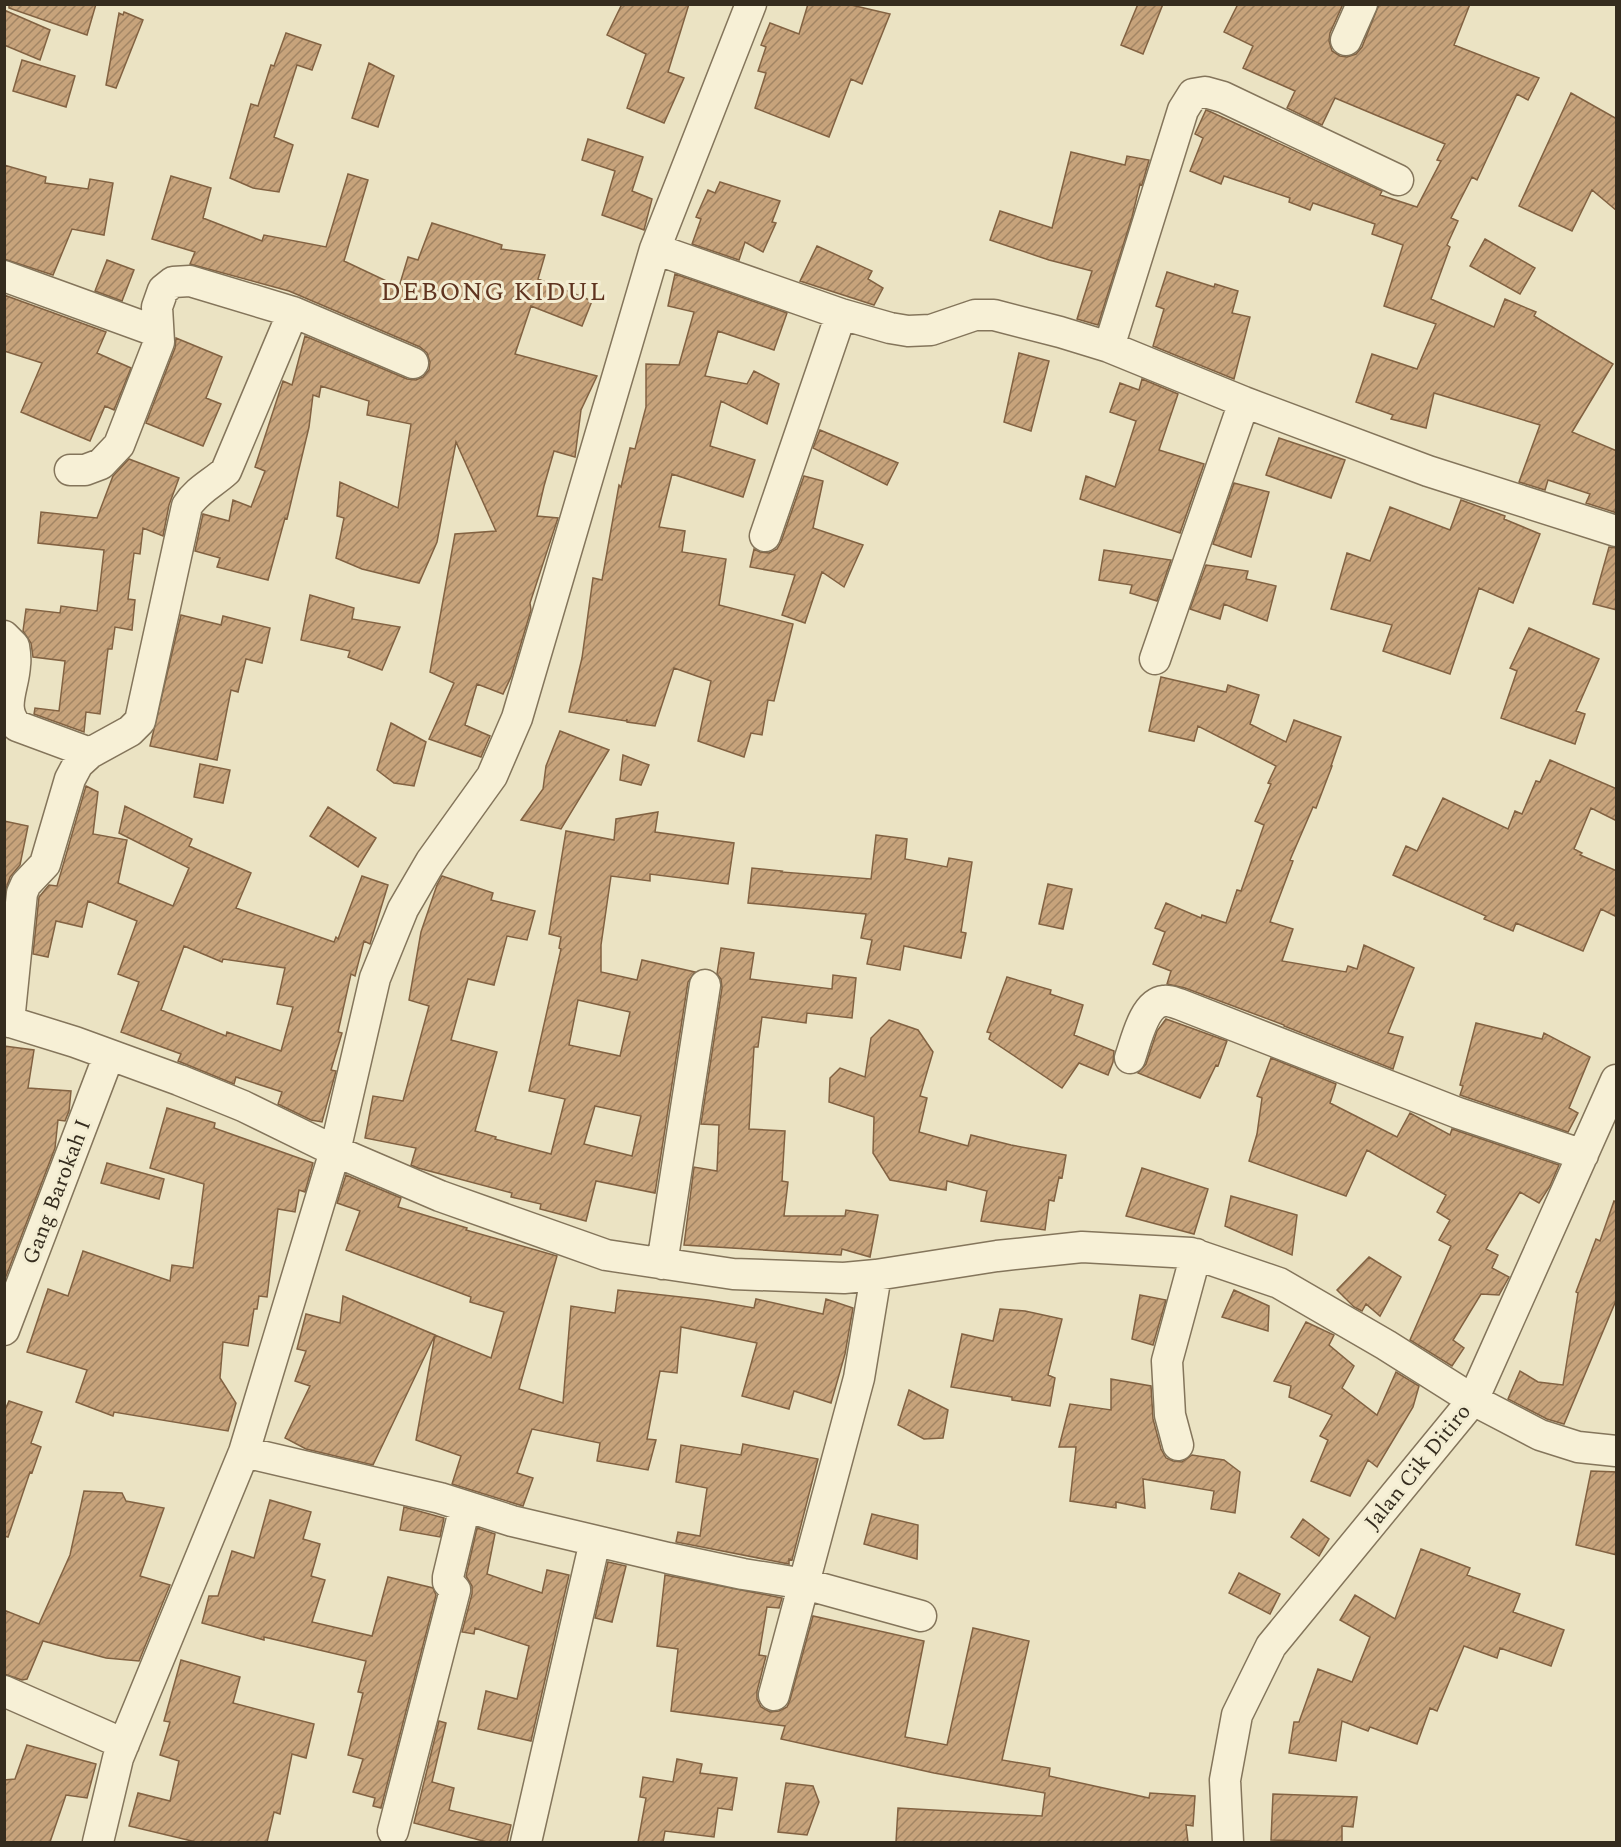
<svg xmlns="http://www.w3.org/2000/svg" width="1621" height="1847" viewBox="0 0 1621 1847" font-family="Spectral,serif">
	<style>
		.building { fill: url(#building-hatch); stroke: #826242; stroke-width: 1.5; fill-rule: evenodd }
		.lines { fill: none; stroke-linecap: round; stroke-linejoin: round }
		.street-casing { stroke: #84755b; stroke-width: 33 }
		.street { stroke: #f7f0d6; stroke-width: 30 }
		.labels { text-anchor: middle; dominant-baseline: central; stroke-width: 6; stroke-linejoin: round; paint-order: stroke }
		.street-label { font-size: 22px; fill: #352c1e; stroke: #f3edd2 }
		.quarter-label { font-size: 26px; letter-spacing: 1.5px; fill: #5f3420; stroke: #f3edd2 }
	</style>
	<defs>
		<pattern id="building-hatch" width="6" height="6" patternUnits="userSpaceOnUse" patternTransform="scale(1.5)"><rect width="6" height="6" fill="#c7a37b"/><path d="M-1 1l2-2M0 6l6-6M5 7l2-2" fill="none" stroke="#a28564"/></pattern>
	</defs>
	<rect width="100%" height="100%" fill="#ebe3c3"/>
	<path class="building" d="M9 4H96L87 35 9 8Z
		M622 4H689L668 72 684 78 664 123 627 108 646 54 607 35Z
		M808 4H847L890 14 862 84 851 79 829 137 755 108 766 73 758 71 766 47 761 45 770 23 799 34Z
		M1138 4H1163L1143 54 1121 45Z
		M1238 4H1343L1330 33 1329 41 1332 51 1340 56 1347 57 1356 54 1362 47 1379 4H1470L1454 45 1539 78 1528 100 1517 94 1477 180 1472 177 1451 218 1458 221 1447 245 1450 247 1431 299 1494 327 1505 299 1536 312 1534 316 1613 364 1572 432 1617 451V513L1586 503 1590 494 1548 480 1545 490 1519 482 1540 425 1434 393 1426 428 1391 419 1393 415 1356 402 1372 354 1417 369 1436 324 1384 306 1403 245 1372 234 1375 224 1313 203 1310 210 1289 202 1290 198 1224 176 1221 184 1190 171 1203 138 1195 134 1206 110 1211 112 1382 191 1380 195 1417 207 1441 161 1437 160 1445 144 1335 98 1322 125 1287 108 1295 91 1243 68 1253 46 1224 32Z
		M4 10 50 30 40 60 4 45Z
		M124 12 143 20 116 88 106 85 119 13 123 15Z
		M286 33 321 45 312 70 297 65 274 137 293 145 279 192 253 188 230 178 251 104 258 106 271 65 274 66Z
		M22 60 75 76 66 107 13 91Z
		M369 63 394 76 378 127 352 118Z
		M1571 93 1617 119V211L1592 190 1572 231 1519 206Z
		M588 139 643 157 632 191 652 199 644 230 602 215 615 171 582 160Z
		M1071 152 1125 165 1127 156 1149 160 1142 185 1140 184 1132 217 1098 325 1077 319 1092 271 1049 260 990 240 1000 211 1052 228Z
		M4 165 46 177 45 183 88 189 90 179 113 183 104 235 72 229 53 275 4 259Z
		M348 174 368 180 344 261 399 287 408 257 418 260 432 223 502 245 501 249 545 255 538 279 592 301 582 326 531 306 515 354 597 376 581 410 575 457 554 451 544 486 537 516 558 518 530 603 531 610 511 677 503 694 477 684 465 725 490 736 481 757 429 739 454 683 430 672 455 534 496 531 456 442 437 542 419 583 362 569 336 558 344 518 337 516 340 482 398 508 411 424 367 415 369 401 321 386 319 397 313 395 309 427 287 519 285 518 268 580 217 567 220 558 195 551 203 514 229 521 233 500 251 507 265 471 255 467 283 381 292 385 305 336 407 379 416 380 423 377 429 370 430 362 427 353 420 347 289 291 190 264 195 252 152 239 171 176 211 188 203 218 262 241 264 235 326 247Z
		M720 182 780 201 772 222 776 223 763 252 745 242 739 260 692 244 701 219 696 217 708 190 715 193Z
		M1485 239 1535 268 1520 294 1470 266Z
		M817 246 872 271 868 279 883 288 874 305 800 281Z
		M107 260 134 270 122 301 95 291Z
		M1167 272 1214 287 1215 284 1238 291 1232 313 1250 317 1234 379 1153 346 1164 309 1156 306Z
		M675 274 787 313 774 350 718 331 705 376 747 384 754 371 779 384 767 424 721 401 710 446 755 460 743 497 672 474 659 527 685 531 682 552 726 559 719 605 793 624 774 701 768 700 762 735 751 733 744 757 698 741 711 681 674 668 655 726 627 722V719L626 721 569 712 582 658 593 578 602 580 619 485 621 487 630 448 635 449 646 407V364L679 365 694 312 668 306Z
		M4 295 106 332 97 353 131 368 114 410 105 406 90 441 21 412 42 363 4 351Z
		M176 338 222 357 206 398 221 404 203 446 146 423 175 348Z
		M1019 353 1049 361 1031 431 1004 422Z
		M1142 379 1178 394 1159 450 1204 464 1180 533 1080 499 1086 476 1115 487 1136 421 1110 412 1120 383 1139 390Z
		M820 430 898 463 887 485 813 448Z
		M1279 438 1345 460 1331 498 1266 475Z
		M129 459 179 478 169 505 163 536 143 528 140 554 134 553 128 599 135 600 132 630 115 627 112 649H108L100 714 86 712 84 732 34 714 35 708 59 711 65 661 33 657 31 643 23 631 26 609 60 613 61 606 97 611 104 550 38 543 41 512 97 518 113 476Z
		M804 476 823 481 813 528 863 545 844 587 822 572 805 623 782 615 795 575 750 567 754 549 760 552 769 553 777 549 781 542Z
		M1234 483 1269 492 1251 557 1213 544Z
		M1461 500 1505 516 1504 519 1540 534 1513 603 1479 588 1450 674 1383 651 1392 625 1331 609 1347 553 1370 561 1390 507 1450 530Z
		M1609 547 1617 548V610L1593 604Z
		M1104 550 1171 560 1157 601 1130 593 1132 585 1099 580Z
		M1206 565 1248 571 1246 579 1276 586 1267 621 1224 604 1220 619 1190 609Z
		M310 595 354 608 352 619 400 627 382 670 348 657 350 651 301 640Z
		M181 615 221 625 223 616 270 628 262 663 246 659 238 692 231 690 217 760 150 746Z
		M1529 628 1599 659 1576 711 1585 714 1575 744 1501 718 1517 671 1510 668Z
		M1161 677 1226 692 1228 685 1259 695 1250 724 1286 742 1294 720 1341 737 1331 766H1332L1316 808 1313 807 1290 860 1293 861 1270 922 1293 929 1282 961 1346 972 1348 966 1357 969 1364 945 1414 968 1388 1033 1403 1037 1393 1069 1284 1026V1025L1185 988 1167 984 1171 971 1153 964 1165 932 1155 928 1166 903 1201 918 1202 915 1226 923 1237 890 1241 891 1264 825 1255 821 1271 784 1268 783 1276 766 1198 726 1194 741 1149 731Z
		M391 723 426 742 414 786 394 783 377 770Z
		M560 731 609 750 561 829 521 820 543 789 546 766Z
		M623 755 649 765 641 785 620 780Z
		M1550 760 1617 789V821L1591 808 1574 849 1582 853 1580 855 1617 871V917L1601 909 1583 951 1516 923 1513 931 1484 919 1486 916 1393 875 1406 846 1417 851 1443 798 1508 829 1515 811 1522 814 1536 781 1540 782Z
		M200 764 230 770 223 803 194 797Z
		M86 786 98 792 93 834 127 840 118 883 173 906 189 868 119 833 125 806 192 839 189 846 251 873 236 908 334 942 336 937 338 939 362 876 388 885 370 944 364 941 355 976 351 974 338 1032 342 1033 331 1070 336 1071 322 1122 311 1120 278 1104 282 1092 236 1077 234 1084 178 1061 181 1054 121 1032 139 982 118 974 137 921 88 901 82 927 56 921 48 957 33 954 39 897 49 885 57 886ZM184 946 222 962 223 959 285 968 277 1004 293 1007 281 1051 227 1032 226 1036 161 1010Z
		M328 807 376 838 358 867 310 836Z
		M658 812 655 832 734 843 728 884 650 874V881L611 876 601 945V972L637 980 642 960 695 972 688 982 655 1193 596 1181 586 1221 540 1209 541 1204 511 1197 512 1193 418 1168 411 1165 416 1148 365 1138 373 1096 403 1101 429 1006 409 1000 421 932 437 885 442 876 493 893 491 900 535 911 527 940 507 936 494 985 468 979 451 1040 497 1052 475 1131 496 1137 495 1139 551 1154 565 1099 529 1091 561 949 559 948 561 937 549 934 566 831 614 840 616 819ZM578 1000 630 1012 620 1056 569 1045ZM595 1106 641 1116 632 1156 584 1144Z
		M4 821 28 826 20 865 10 877 5 892Z
		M876 835 907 839 905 859 947 867 949 858 972 862 961 932 966 933 961 958 904 946 900 970 867 964 872 940 861 938 866 914 748 903 752 868 782 871 781 872 871 879Z
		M1048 884 1072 889 1063 929 1039 924Z
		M721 948 754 953 750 979 832 989 833 975 856 978 852 1018 807 1013 806 1023 762 1017 758 1047H754L749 1129 785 1131 782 1181 788 1182 784 1216H845L846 1210 878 1215 870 1257 842 1249 841 1255 684 1245 694 1167 717 1171 719 1125 701 1124 722 988 721 979 717 974Z
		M1007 977 1051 990 1050 994 1083 1005 1074 1035 1114 1051 1113 1062 1108 1075 1079 1063 1062 1088 989 1039 991 1033 987 1032Z
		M1166 1019 1227 1041 1218 1066 1216 1065 1200 1098 1138 1073 1146 1064 1157 1031Z
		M889 1020 918 1030 933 1052 920 1096 927 1098 919 1132 968 1146 971 1135 1011 1145 1066 1155 1062 1178 1059 1177 1054 1201 1049 1200 1045 1230 981 1221 987 1191 947 1181 946 1190 890 1180 873 1153 874 1117 829 1102 830 1078 840 1068 865 1077 871 1038Z
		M1476 1023 1542 1039 1544 1033 1590 1057 1569 1108 1578 1113 1568 1132 1460 1095 1463 1086 1460 1085Z
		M4 1046 34 1050 28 1088 71 1091 69 1111 65 1121 58 1120 55 1148 5 1279Z
		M1271 1058 1336 1084 1330 1103 1397 1137 1410 1113 1450 1135 1452 1129 1559 1165 1550 1186 1539 1203 1520 1192 1486 1249 1498 1255 1492 1268 1509 1277 1499 1295 1481 1294 1453 1340 1464 1348 1452 1366 1410 1340 1451 1246 1439 1240 1450 1220 1437 1212 1446 1195 1367 1150 1346 1196 1249 1161 1257 1134 1262 1098 1257 1096Z
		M167 1108 215 1123 214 1128 313 1163 305 1192 299 1190 295 1212 278 1209 267 1297 259 1296 257 1309H254L248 1346 223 1342 220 1378 236 1403 228 1431 114 1412 113 1416 76 1402 87 1370 27 1352 48 1289 68 1296 83 1251 170 1281 172 1265 193 1268 204 1184 150 1168Z
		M107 1163 164 1179 159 1199 101 1183Z
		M1142 1168 1208 1189 1194 1234 1126 1216Z
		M346 1175 401 1198 398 1207 467 1228 466 1230 557 1256 519 1389 563 1403 571 1306 615 1313 618 1290 708 1300 754 1308 756 1299 823 1314 826 1299 853 1308 845 1354 831 1403 794 1391 789 1409 742 1396 757 1343 681 1327 677 1373 660 1371 647 1439 656 1440 648 1470 597 1461 600 1443 532 1429 517 1473 533 1478 523 1506 452 1484 461 1456 416 1440 435 1335 491 1358 504 1312 470 1302 471 1297 346 1250 360 1211 337 1203Z
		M1231 1196 1297 1215 1292 1255 1225 1226Z
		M1614 1201 1617 1202V1298L1564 1424 1547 1419 1508 1399 1520 1371 1538 1382 1563 1385 1578 1293 1576 1292 1596 1239 1600 1241Z
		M1369 1257 1401 1277 1380 1316 1366 1304 1362 1311 1354 1307 1337 1290Z
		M1234 1290 1269 1306 1268 1331 1222 1317Z
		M1140 1295 1166 1300 1153 1345 1132 1339Z
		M343 1296 435 1335 373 1465 306 1449 285 1438 310 1386 295 1381 306 1351 297 1349 306 1314 340 1323Z
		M1000 1309 1025 1311 1062 1319 1048 1375 1055 1378 1050 1406 1012 1400V1397L951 1387 962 1334 993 1341Z
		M1306 1322 1334 1335 1329 1345 1354 1366 1342 1388 1377 1415 1396 1372 1419 1386 1413 1407 1377 1467 1368 1460 1350 1496 1311 1481 1328 1440 1320 1436 1332 1415 1289 1397 1291 1386 1274 1381Z
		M1111 1379 1151 1386 1153 1419 1161 1449 1166 1458 1173 1461 1182 1462 1192 1455 1224 1460 1240 1472 1235 1513 1211 1509 1214 1491 1143 1479 1145 1508 1116 1502V1508L1070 1501 1076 1447H1059L1070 1404 1111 1410Z
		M909 1390 948 1410 943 1438 924 1439 898 1425Z
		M9 1401 42 1412 31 1443 41 1447 32 1473 30 1472 8 1537 4 1536V1412Z
		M743 1444 818 1459 792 1560 789 1559V1564L676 1542 678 1532 700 1536 707 1488 676 1482 681 1445 741 1455Z
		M1591 1471 1617 1472V1555L1576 1545Z
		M84 1491 122 1493 126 1501 164 1508 140 1576 170 1585 139 1661 106 1658 43 1641 27 1679 22 1680 4 1674V1610L39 1624 70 1555Z
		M270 1500 311 1512 303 1539 320 1544 311 1576 325 1580 312 1622 372 1636 388 1577 433 1588 436 1595 381 1808 373 1806 375 1798 353 1792 363 1759 348 1755 363 1693 358 1692 366 1661 264 1637V1640L202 1623 209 1596H218L232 1551 254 1558Z
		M404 1507 444 1518 440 1537 400 1530Z
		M872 1514 918 1525 917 1559 864 1544Z
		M1303 1519 1329 1539 1319 1556 1291 1537Z
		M477 1528 495 1534 487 1574 542 1593 547 1570 569 1575 531 1741 478 1729 486 1691 517 1699 529 1646 475 1628 474 1634 462 1632 472 1594V1586L466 1576Z
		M1421 1549 1470 1568 1467 1575 1520 1594 1513 1612 1564 1630 1551 1666 1500 1648 1497 1658 1464 1646 1437 1711 1430 1708 1417 1744 1370 1727 1368 1731 1342 1721 1336 1761 1289 1753 1294 1722H1299L1318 1669 1352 1682 1370 1637 1340 1620 1355 1595 1395 1619Z
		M608 1562 626 1566 612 1622 595 1618Z
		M1239 1573 1280 1594 1270 1614 1229 1593Z
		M665 1575 782 1598 779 1608 767 1607 759 1655 766 1656 757 1691V1699L761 1707 770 1712 779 1711 787 1707 790 1700 813 1616 924 1641 905 1737 947 1745 973 1628 1029 1641 1002 1760 1050 1768 1049 1776 1149 1798 1150 1793 1195 1796 1193 1826 1186 1825 1188 1842H896L898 1808 1042 1816 1045 1793 934 1773 781 1739 785 1726 671 1711 678 1649 657 1646Z
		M181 1660 240 1677 233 1703 314 1724 306 1758 292 1754 280 1814 274 1812 267 1842H196L129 1826 138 1793 170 1801 179 1761 160 1755 170 1722 164 1721Z
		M439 1721 446 1723 432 1782 454 1788 449 1810 511 1825 507 1842H487L414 1823Z
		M27 1745 96 1764 87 1798 66 1795 50 1842H4V1780L15 1779Z
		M677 1759 702 1764 700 1773 737 1778 732 1810 718 1808 714 1837 665 1831 663 1842H638L646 1798 640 1797 643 1777 673 1782Z
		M786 1783 813 1786 819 1802 807 1835 778 1832Z
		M1273 1794 1357 1797 1353 1827 1342 1826V1842L1271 1840Z"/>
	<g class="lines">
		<g class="street-casing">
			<path id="street" d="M1346 40 1362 4
				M655 249 841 314 890 328 908 331 931 330 975 315H994L1060 332 1109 347 1244 402 1428 471 1616 531
				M4 276 158 332
				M1109 347 1183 110 1193 94 1205 92 1223 97 1398 180
				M70 470H85L101 464 119 445 159 342 157 307 163 290 173 282 190 281 293 312 413 363
				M765 536 841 314
				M4 636 14 646C15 652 16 659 15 665 14 688 0 708 17 726L90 753
				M1155 659 1244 402
				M4 1020 75 1042 179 1080 243 1106 335 1151 440 1196 606 1255 733 1274 844 1278 876 1275 997 1256 1082 1247 1191 1253 1279 1283 1386 1345 1473 1400 1540 1435 1578 1447 1616 1451
				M9 1022 22 893 26 884 45 864 70 779 78 764 90 753 130 731 140 721 187 506C197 490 213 483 226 471L293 312
				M1130 1058C1136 1041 1144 1003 1164 1001 1169 1000 1175 1003 1179 1004L1458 1113 1583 1155
				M662 1264 705 985
				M4 1330 109 1055
				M1178 1445 1170 1415 1167 1361 1196 1254
				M244 1452 440 1498 512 1521 668 1558 743 1574 805 1584 921 1616
				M4 1691 124 1744
				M774 1695 859 1378 876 1275
				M393 1831 455 1590 448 1582V1577L465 1506
				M98 1842 118 1758 244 1452 335 1151 375 978 403 909 431 861 492 776 517 718 655 249 751 4
				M526 1842 595 1541
				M1228 1842 1225 1780 1237 1715 1271 1646 1473 1400 1616 1080"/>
		</g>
		<use href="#street" class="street"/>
	</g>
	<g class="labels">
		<g class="street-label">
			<text transform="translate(57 1192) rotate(-69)">Gang Barokah I</text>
			<text transform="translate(1418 1467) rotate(-51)">Jalan Cik Ditiro</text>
		</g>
		<g class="quarter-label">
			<text x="494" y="292">DEBONG KIDUL</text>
		</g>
	</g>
	<rect width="1621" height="1847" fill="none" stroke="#352c1e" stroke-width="12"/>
</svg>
